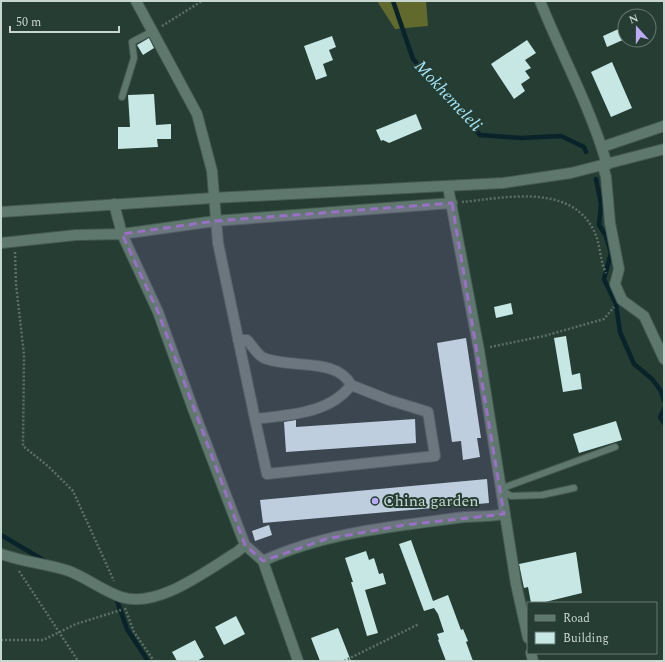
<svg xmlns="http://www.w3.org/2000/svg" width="665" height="662" viewBox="0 0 665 662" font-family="Spectral,serif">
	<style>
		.forest { fill: #61692c }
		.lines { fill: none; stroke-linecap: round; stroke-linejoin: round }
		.stream { stroke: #09232a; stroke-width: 4.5 }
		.building { fill: #c7e7e5 }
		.lane-casing { stroke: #445951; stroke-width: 8 }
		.street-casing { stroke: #445951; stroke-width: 12 }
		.secondary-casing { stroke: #445951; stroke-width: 12 }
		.path { stroke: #5c7068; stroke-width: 2.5; stroke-dasharray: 2 2; stroke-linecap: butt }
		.lane { stroke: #5f786d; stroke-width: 6 }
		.street { stroke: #5f786d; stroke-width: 10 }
		.secondary { stroke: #5f786d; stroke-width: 10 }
		.marked { fill: #9a70c6; fill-opacity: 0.2; stroke: #9a70c6; stroke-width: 3; stroke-dasharray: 8 5; stroke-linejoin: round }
		.poi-dot { fill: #bcaaf6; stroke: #253d33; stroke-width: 1.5 }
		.labels { text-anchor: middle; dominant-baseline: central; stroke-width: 4; stroke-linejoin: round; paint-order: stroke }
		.poi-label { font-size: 16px; fill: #c8d6d0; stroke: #253d33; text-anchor: start }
		.water-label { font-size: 17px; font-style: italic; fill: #a6e6f9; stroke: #253d33 }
	</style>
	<rect width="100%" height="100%" fill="#253d33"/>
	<path class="forest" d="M377 1H426L428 26 395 29Z"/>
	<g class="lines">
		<path class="stream" d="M393 1 413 59 480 135 521 138 561 136 584 147 586 152
			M596 179 601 204 599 225 606 236 611 253 604 279 616 304 620 332 634 364 652 379 661 391 664 401
			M664 409 660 417 664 423
			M1 535 45 561
			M115 595 127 629 148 661"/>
	</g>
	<path class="building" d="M625 26V39L607 47 603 36Z
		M332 36 336 47 329 50 333 60 323 64 327 76 316 80 304 46Z
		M149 38 154 48 143 55 137 45Z
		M527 40 536 53 525 60 531 68 525 71 530 78 521 84 525 91 514 99 491 64Z
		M612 62 632 108 611 117 591 72Z
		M154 94 156 125 171 124V139H157L158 147 118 149V127H130L128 95Z
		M416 114 422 129 389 143 383 140 381 141 376 130Z
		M511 303 513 314 496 318 494 307Z
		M566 336 572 375 580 373 582 389 563 392 554 338Z
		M466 338 481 438H477L480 457 463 460 461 441 452 442 437 343Z
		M415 419 416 443 286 452 284 422 296 420V427Z
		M616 421 622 440 579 453 573 434Z
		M487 479 489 503 263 523 260 500Z
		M269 525 272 535 255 541 252 531Z
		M411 540 433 601 448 595 461 630 463 629 468 641 466 642 473 661H446L438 640 439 639 437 634 444 632 438 614 434 608 424 611 399 544Z
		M366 551 369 560 374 558 379 574 383 573 386 584 365 590 378 633 367 636 351 582H353L345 558Z
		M576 552 582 593 541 603H531L528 587 524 588 519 564Z
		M236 616 245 634 224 645 215 627Z
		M338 628 351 661H320L311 638Z
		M195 640 204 657 197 661H177L172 652Z"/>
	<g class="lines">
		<g class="lane-casing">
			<path id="lane" d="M122 97 134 58 132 42 153 31
				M574 488 542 495 511 496 500 489 615 447"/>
		</g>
		<g class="street-casing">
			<path id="street" d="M136 1 197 114 212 171 218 243 255 419C287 415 330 414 351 385 337 357 291 369 264 358 258 356 252 345 247 340H238
				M540 1C562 56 591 108 607 165
				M602 147 664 126
				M603 166 606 177 610 223 619 269 615 284 622 300 644 316 664 359
				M448 187 479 350 516 584 528 638
				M114 204 122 234 158 312 193 409 245 545 263 561 298 661
				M1 243 76 235 122 234 215 221 452 203
				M255 419 267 474 435 456 428 412 389 400 351 385
				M1 554C23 562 47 564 69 571 87 578 103 591 121 597 158 609 207 570 237 552L245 545
				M263 561C326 532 397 526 465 517 478 516 491 517 504 514
				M531 653 533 661"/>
		</g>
		<g class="secondary-casing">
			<path id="secondary" d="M1 212 213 198 503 183 571 173 664 149"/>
		</g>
		<path class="path" d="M162 26 202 1
			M462 202C504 198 569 183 593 229 601 243 599 259 606 273
			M15 252 16 284 24 355 23 446 49 467 73 491 114 581
			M490 347 544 336 604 319 614 307
			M19 571 78 661
			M125 608 134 632 154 661
			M1 640H43L76 624 121 610
			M344 661 419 624"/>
		<use href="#lane" class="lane"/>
		<use href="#street" class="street"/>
		<use href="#secondary" class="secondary"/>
	</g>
	<path class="marked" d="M452 203 504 514 405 525 326 539 263 561 245 545 158 312 122 234 215 221Z"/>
	<circle class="poi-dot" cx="375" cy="501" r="4"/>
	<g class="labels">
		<g class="poi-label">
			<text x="383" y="501">China garden</text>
		</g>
		<g class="water-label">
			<text transform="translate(448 96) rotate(47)">Mokhemeleli</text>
		</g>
	</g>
	<rect width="665" height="662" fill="none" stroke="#c8d6d0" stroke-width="4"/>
	<rect x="527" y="602" width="130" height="52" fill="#253d33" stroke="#667a72"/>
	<rect x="535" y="615" width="20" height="6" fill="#5f786d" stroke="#667a72"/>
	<text x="563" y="622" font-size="12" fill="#c8d6d0">Road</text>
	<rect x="535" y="632" width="20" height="12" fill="#c7e7e5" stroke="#667a72"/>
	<text x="563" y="642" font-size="12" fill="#c8d6d0">Building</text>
	<g transform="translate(637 28) rotate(339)"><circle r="19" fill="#253d33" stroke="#667a72"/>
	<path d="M0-3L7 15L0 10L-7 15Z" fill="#bcaaf6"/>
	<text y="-6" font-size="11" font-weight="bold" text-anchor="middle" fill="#c8d6d0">N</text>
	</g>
	<path d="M10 26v6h109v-6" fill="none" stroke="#c8d6d0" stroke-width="2"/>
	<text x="16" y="26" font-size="12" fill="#c8d6d0" stroke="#253d33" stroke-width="3" paint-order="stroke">50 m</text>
</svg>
